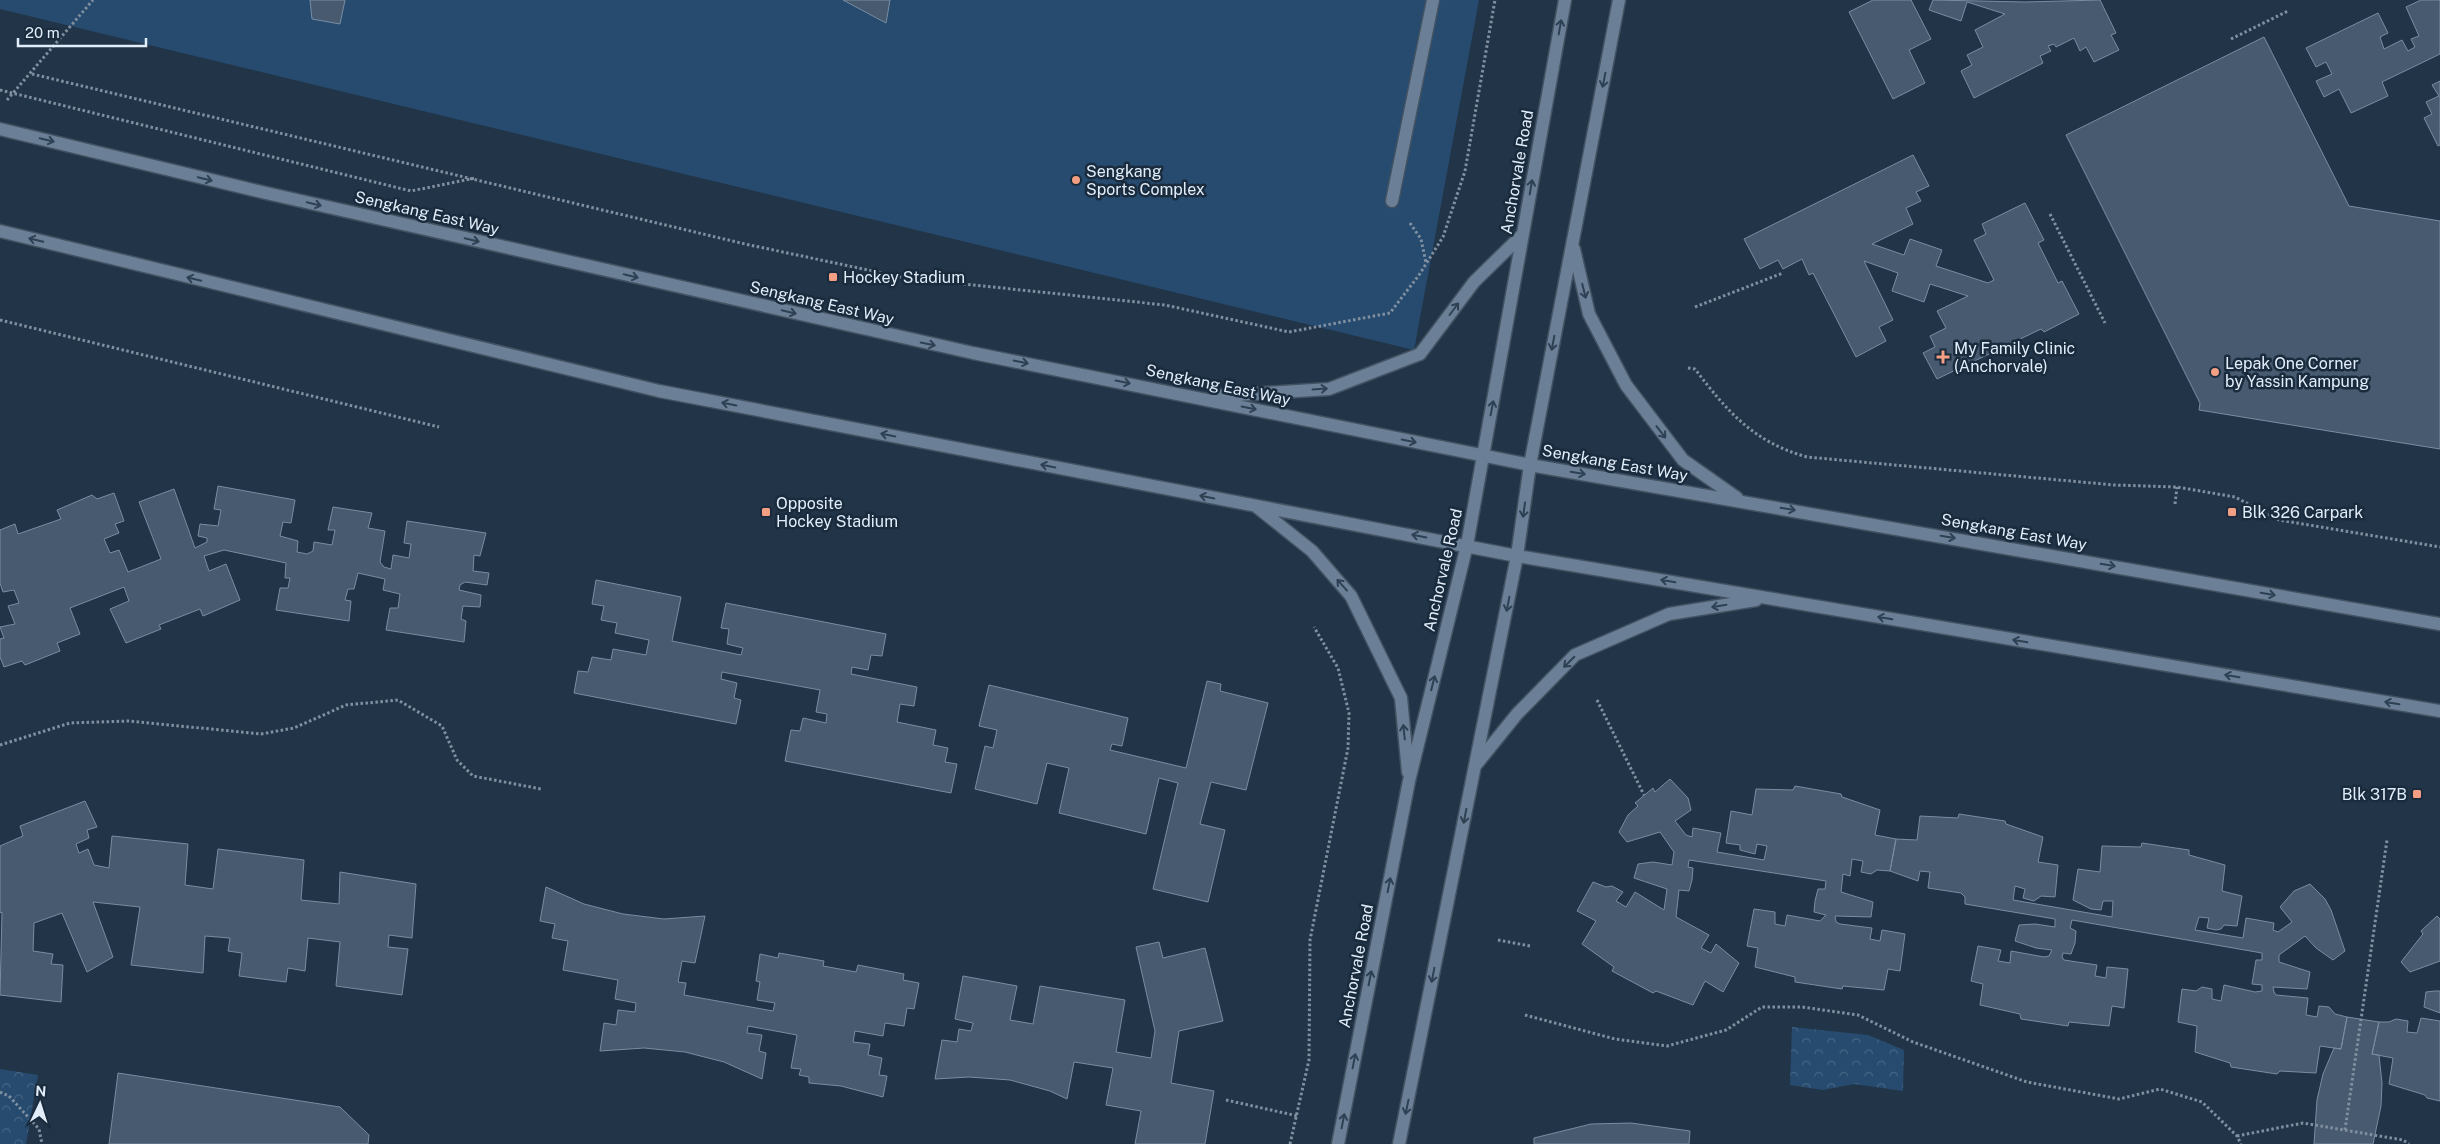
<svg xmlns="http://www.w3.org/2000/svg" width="2440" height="1144" viewBox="0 0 2440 1144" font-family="'Public Sans',sans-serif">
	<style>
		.park { fill: url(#park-crowns) }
		.garden { fill: #264b6f }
		.building { fill: #475a6f; stroke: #788da3 }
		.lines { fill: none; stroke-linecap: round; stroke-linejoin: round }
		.lane-casing { stroke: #425262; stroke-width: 15 }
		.secondary-casing { stroke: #425262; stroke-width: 15 }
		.path { stroke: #8190a0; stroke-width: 3; stroke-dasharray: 2.5 2.5; stroke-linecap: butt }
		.lane { stroke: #6b8096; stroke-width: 12 }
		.secondary { stroke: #6b8096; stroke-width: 12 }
		.path-bridge { stroke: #8190a0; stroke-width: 3; stroke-dasharray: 2.5 2.5; stroke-linecap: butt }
		.oneway { stroke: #2e4053 }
		.poi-dot { fill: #f39f83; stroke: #192b3d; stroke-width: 2 }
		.labels { text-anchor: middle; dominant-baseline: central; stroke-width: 5; stroke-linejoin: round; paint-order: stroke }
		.poi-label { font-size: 16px; fill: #e2edfa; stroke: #192b3d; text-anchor: start }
		.street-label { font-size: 16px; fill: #e2edfa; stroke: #192b3d }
	</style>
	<defs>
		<pattern id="park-crowns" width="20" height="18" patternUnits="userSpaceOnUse" patternTransform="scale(1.25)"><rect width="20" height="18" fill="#264b6f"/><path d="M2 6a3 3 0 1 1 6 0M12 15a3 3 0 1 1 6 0" fill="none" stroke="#456584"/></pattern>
	</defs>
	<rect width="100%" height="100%" fill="#223548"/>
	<path class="park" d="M1792 1027 1868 1035 1904 1050 1903 1091 1854 1084 1823 1090 1790 1085Z
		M0 1069 38 1075 26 1144H0Z"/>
	<path class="garden" d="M0 0H1479L1414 350 0 9Z"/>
	<path class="building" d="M310 0H345L340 24 312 19Z
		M843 0H890L886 23Z
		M1873 0H1911L1931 39 1909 50 1925 83 1893 99 1849 12Z
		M1933 0 2025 2 2100 0 2116 33 2111 35 2119 50 2094 62 2086 47 2080 51 2074 38 2056 47 2054 44 2048 46 2051 51 2040 56 2043 63 1974 98 1961 71 1972 65 1967 55 1983 47 1975 30 2005 14 1967 2 1961 21 1929 10Z
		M2421 0H2440V54L2382 82 2388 96 2351 113 2339 89 2324 97 2316 81 2332 74 2326 62 2316 67 2306 48 2378 13 2388 33 2380 37 2384 49 2402 40 2408 51 2415 47 2411 39 2419 36 2406 7Z
		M2264 37 2349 206 2440 221V449L2199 410 2200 403 2066 135Z
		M2440 81V145L2438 146 2424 118 2432 114 2426 102 2439 96 2432 85Z
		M1913 155 1929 186 1916 192 1921 201 1906 208 1913 224 1872 244 1904 255 1910 239 1942 250 1936 266 1988 283 1994 280 1974 240 1986 234 1982 224 2025 203 2044 240 2038 243 2058 283 2062 281 2079 314 2044 332 2041 329 1937 379 1923 353 1935 347 1930 336 1946 328 1937 311 1968 296 1930 284 1924 302 1892 291 1898 273 1864 261 1893 320 1879 327 1886 341 1856 357 1813 273 1809 275 1802 259 1783 269 1778 260 1760 269 1744 239Z
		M218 486 295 500 291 523 283 522 280 536 298 541 297 552 307 554 313 551 314 542 332 545 335 530H328L333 507 372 513 368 528 385 531 380 562 384 567 391 569 393 555 409 558 411 544 404 543 407 521 486 533 480 556 474 555 473 571 489 573 487 585 465 582 460 585 459 590 481 595 480 607 463 606 461 619 466 621 464 642 386 630 390 608H398L400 594 383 590 385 579 358 573 354 589H348L345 600 351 601 349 621 276 610 280 588H288L290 578H285L286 563 224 550 204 556 209 571 226 564 240 600 203 616 200 609 159 625 161 629 126 643 110 609 129 601 124 587 70 608 80 634 57 643 60 651 25 665 22 661 4 667 0 657V639L4 638 0 627 15 624 8 606 19 603 14 590 3 592 0 583V530L15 524 18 534 61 519 57 510 92 495 97 499 114 493 124 521 115 524 119 533 104 539 110 553 119 550 128 572 161 559 139 502 174 489 195 548 207 542V538L198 536 200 524 218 526 221 510 214 509Z
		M596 580 681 597 672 641 741 655 743 648 727 644 729 629 721 628 726 603 886 634 882 656 871 655 868 670 852 667 851 674 917 687 914 706 900 704 897 722 936 730 933 745 948 748 945 762 957 764 951 793 785 761 791 730 800 731 803 718 826 723 827 714 816 712 820 690 722 672 721 679 737 683 734 698 741 700 736 724 574 693 578 671 588 672 592 657 611 660 613 649 646 655 649 640 615 633 617 623 601 620 604 606 592 604Z
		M1207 681 1221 684 1220 691 1268 703 1246 790 1211 782 1200 824 1225 830 1208 902 1153 889 1178 783 1159 778 1146 834 1059 813 1069 768 1047 763 1037 804 975 789 985 746 993 748 997 730 979 726 989 685 1128 718 1122 746 1112 744 1110 750 1186 768Z
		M1670 779 1688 798 1691 810 1675 821 1686 835 1692 837 1693 828 1721 833 1717 852 1764 860 1767 846 1757 844 1755 854 1740 850V845L1726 843 1731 811 1752 815 1756 789 1793 790 1795 786 1841 794 1842 797 1880 810 1875 835 1896 839 1890 871 1877 870 1871 874 1861 872 1863 861 1852 859 1850 876 1843 874 1841 892 1873 902 1871 917 1835 916 1836 922 1840 924 1872 928 1870 939 1880 941 1882 930 1905 934 1900 971 1888 969 1884 990 1843 986 1842 989 1795 982V977L1755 967 1758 948 1747 946 1754 909 1775 912V924L1785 926 1787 915 1820 921 1826 915 1814 912 1815 901 1818 889H1825L1826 881 1689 860 1688 867 1693 868 1692 880 1689 891 1679 890 1676 917 1709 935 1701 948 1711 953 1716 944 1739 963 1723 992 1705 981 1693 1005 1656 991 1653 993 1612 971 1614 967 1582 944 1596 921 1577 911 1593 882 1606 887 1612 886 1623 892 1616 901 1626 907 1635 892 1664 910 1667 889 1634 878 1638 864 1653 862 1672 865 1674 852 1660 832 1627 842 1619 832 1628 815 1638 806 1635 803 1653 788 1655 792Z
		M85 801 97 827 87 830 89 838 76 844 79 853 88 849 94 865 109 868 112 836 188 844 185 885 213 889 218 849 304 860 301 900 339 904 340 872 416 884 412 938 389 935 388 947 408 949 402 995 336 986 340 942 308 938 305 971 288 968 286 982 239 976 242 953 228 951 230 938 205 936 203 973 131 965 140 907 93 902 113 957 87 972 62 913 34 923 33 951 53 954 51 964 63 965 61 1002 0 995 2 912 0 913V846L23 836 20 826Z
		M1959 814 2005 821 2006 824 2043 837 2038 862 2058 865 2055 897 2041 896 2034 901 2023 898 2025 889 2015 886 2013 900 2112 917 2113 901H2103L2101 910 2091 909 2073 900 2078 869 2100 872 2102 846 2141 847 2142 843 2189 850V855L2225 865 2222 891 2242 896 2237 926 2224 925 2221 929 2216 930 2207 928 2209 918 2199 917 2195 930 2243 938 2246 918 2274 923 2273 930 2278 932 2292 922 2280 907 2294 891 2310 884 2325 899 2331 910 2345 951 2333 960 2316 948 2305 936 2279 955V962L2310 972 2307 989 2273 987 2274 992 2276 995 2308 998 2306 1015 2317 1017 2319 1006 2329 1007 2335 1014 2347 1017 2341 1049 2320 1046 2316 1073 2280 1071 2277 1074 2231 1067 2230 1063 2195 1052 2197 1026 2178 1022 2182 989 2196 991 2202 987 2212 989V999L2221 1001 2224 985 2255 992 2262 991V985L2252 984 2256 960H2262V953L2072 920 2070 928 2076 931 2075 943 2071 954 2063 953 2062 957 2064 960 2097 965 2095 976 2106 978 2107 967 2128 969 2124 1008 2112 1006 2109 1026 2069 1022 2068 1026 2021 1019 2020 1014 1980 1005 1983 984 1971 981 1978 946 2001 950 1998 961 2010 963 2011 951 2044 957 2049 956 2052 950 2036 948 2015 941 2019 925 2035 924 2055 927V919L1965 904V897L1961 893 1928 888 1930 872 1920 871 1918 881 1890 871 1896 839 1917 840 1920 816 1958 818Z
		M546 887 584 904 623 914 664 919 705 916 695 963 682 961 678 982 686 983 684 995 773 1011 775 1003 757 1000 760 982 756 981 760 954 778 958 779 953 824 961 823 966 856 972 858 965 904 974 903 980 919 983 914 1009 907 1008 904 1026 885 1023 883 1036 855 1031 853 1042 870 1044 868 1055 882 1058 879 1075 887 1076 883 1097 841 1086 809 1083V1077L799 1075 801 1069 791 1068 797 1035 748 1026 747 1033 762 1035 759 1051 766 1053 762 1079 724 1062 685 1052 644 1048 600 1051 604 1023 616 1025 618 1010 635 1012 636 1003 615 999 618 980 563 970 568 941 552 938 555 924 540 921Z
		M2437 916 2440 919V961L2410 972 2401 962 2423 934 2421 931Z
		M1159 942 1163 958 1205 948 1223 1021 1179 1031 1171 1083 1214 1091 1205 1144H1135L1141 1111 1106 1105 1113 1068 1074 1062 1067 1099 1050 1091 1010 1080 969 1077 935 1079 942 1040 957 1042 959 1029 971 1031 973 1023 955 1019 963 976 1017 986 1010 1020 1033 1024 1040 986 1125 1000 1116 1052 1151 1058 1155 1031 1136 947Z
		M2435 991H2440V1013L2424 1007 2426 992Z
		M2347 1017 2379 1022 2372 1054 2379 1055 2382 1083 2381 1106 2373 1144H2314L2317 1100 2323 1074 2334 1048 2341 1049Z
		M2421 1018 2440 1021V1101L2427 1098 2425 1095 2389 1084 2393 1058 2372 1054 2379 1022H2389L2396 1019 2408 1021 2407 1032 2417 1033Z
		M118 1073 340 1107 369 1135 368 1144H109Z
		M1631 1123 1690 1131 1689 1144H1534V1138L1591 1124Z"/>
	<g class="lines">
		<g class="lane-casing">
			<path id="lane" d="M1392 201 1433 0"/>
		</g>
		<g class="secondary-casing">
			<path id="secondary" d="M0 129 266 193 973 353 1530 465 2440 624
				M0 231 659 391 1517 556 2440 711
				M1574 249 1589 314 1626 385 1683 460 1737 498
				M1219 396 1329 389 1420 354 1474 282 1522 235
				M1257 507 1312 551 1351 596 1401 698 1408 772
				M1475 766 1517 714 1575 655 1669 614 1756 600
				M1338 1144 1409 781 1467 545 1565 0
				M1399 1144 1517 556 1530 465 1619 0"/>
		</g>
		<path class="path" d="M2231 39 2288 11
			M32 74 745 244 906 278 1165 305 1289 332 1390 313 1419 275 1443 237 1465 171 1495 0
			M7 100 93 0
			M2050 214 2105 323
			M1410 223 1421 239 1426 263
			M1695 307 1783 273
			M0 320 439 427
			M1688 368 1695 369C1727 411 1753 442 1807 457L2114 485 2177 487 2235 497 2279 520 2440 547
			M2175 504 2177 487
			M1597 700 1644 795
			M0 745 70 723 129 721 261 734 294 728 346 705 398 700 442 726 457 760 473 776 541 789
			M1498 940 1530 946
			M1525 1015 1615 1039 1667 1046 1726 1030 1762 1007H1802L1858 1015 1913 1042 2027 1082 2119 1099 2160 1089 2202 1102 2237 1136 2241 1144
			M0 1092 9 1096 39 1129 42 1144
			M1226 1100 1298 1116
			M2345 1130 2387 840
			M2237 1136 2303 1123 2403 1140 2409 1144
			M1290 1144 1309 1060 1310 940 1348 748 1349 713 1338 668 1314 627"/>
		<use href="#lane" class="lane"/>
		<use href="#secondary" class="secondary"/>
		<path class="path-bridge" d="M0 90 411 191 475 178"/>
	</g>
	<defs><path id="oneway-shaft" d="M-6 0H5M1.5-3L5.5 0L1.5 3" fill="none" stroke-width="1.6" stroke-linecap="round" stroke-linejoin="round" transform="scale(1.25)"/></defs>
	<g class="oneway">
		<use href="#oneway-shaft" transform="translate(1560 27) rotate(-80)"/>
		<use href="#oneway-shaft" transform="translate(1604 80) rotate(101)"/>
		<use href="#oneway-shaft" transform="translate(47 140) rotate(14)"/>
		<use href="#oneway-shaft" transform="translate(205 179) rotate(14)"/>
		<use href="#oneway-shaft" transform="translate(1531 187) rotate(-80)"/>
		<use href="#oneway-shaft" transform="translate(314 204) rotate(13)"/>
		<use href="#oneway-shaft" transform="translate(36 240) rotate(-166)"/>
		<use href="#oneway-shaft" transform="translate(472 240) rotate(13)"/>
		<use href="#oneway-shaft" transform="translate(631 276) rotate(13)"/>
		<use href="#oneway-shaft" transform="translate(194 279) rotate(-166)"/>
		<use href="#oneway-shaft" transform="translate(1584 291) rotate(76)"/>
		<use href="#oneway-shaft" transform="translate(1454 309) rotate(-53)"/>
		<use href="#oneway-shaft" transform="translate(789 312) rotate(13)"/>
		<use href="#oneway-shaft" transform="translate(1553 343) rotate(101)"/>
		<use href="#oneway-shaft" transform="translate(928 344) rotate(12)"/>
		<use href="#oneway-shaft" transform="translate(1021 362) rotate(11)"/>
		<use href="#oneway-shaft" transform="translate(1123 382) rotate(11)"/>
		<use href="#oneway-shaft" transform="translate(1320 389) rotate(-4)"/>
		<use href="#oneway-shaft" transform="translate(729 404) rotate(-169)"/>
		<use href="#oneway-shaft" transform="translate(1249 408) rotate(12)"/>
		<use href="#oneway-shaft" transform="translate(1492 408) rotate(-79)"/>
		<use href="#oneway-shaft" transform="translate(1661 432) rotate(52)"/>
		<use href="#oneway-shaft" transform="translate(888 435) rotate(-169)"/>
		<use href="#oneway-shaft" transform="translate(1409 441) rotate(12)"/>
		<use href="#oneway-shaft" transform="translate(1048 466) rotate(-169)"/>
		<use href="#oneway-shaft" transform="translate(1578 473) rotate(10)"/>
		<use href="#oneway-shaft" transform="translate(1207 497) rotate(-169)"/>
		<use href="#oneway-shaft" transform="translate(1788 509) rotate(10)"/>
		<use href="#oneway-shaft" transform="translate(1524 510) rotate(98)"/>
		<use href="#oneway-shaft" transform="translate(1419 536) rotate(-169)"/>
		<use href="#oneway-shaft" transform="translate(1948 537) rotate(10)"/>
		<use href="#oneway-shaft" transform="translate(2108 565) rotate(10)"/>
		<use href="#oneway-shaft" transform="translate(1668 581) rotate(-170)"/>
		<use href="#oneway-shaft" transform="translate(1342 585) rotate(-132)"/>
		<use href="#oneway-shaft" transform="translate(2268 594) rotate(10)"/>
		<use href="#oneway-shaft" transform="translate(1508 604) rotate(101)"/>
		<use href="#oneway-shaft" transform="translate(1719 606) rotate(171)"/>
		<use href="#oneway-shaft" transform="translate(1885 618) rotate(-170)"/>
		<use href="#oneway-shaft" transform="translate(2020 641) rotate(-170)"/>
		<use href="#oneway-shaft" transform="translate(1569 662) rotate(135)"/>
		<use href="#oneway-shaft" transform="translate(2232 676) rotate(-170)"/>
		<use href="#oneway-shaft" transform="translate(1433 683) rotate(-76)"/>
		<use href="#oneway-shaft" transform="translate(2392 703) rotate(-170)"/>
		<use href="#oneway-shaft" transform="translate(1404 732) rotate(-96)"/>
		<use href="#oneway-shaft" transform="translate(1465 816) rotate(101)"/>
		<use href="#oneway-shaft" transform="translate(1389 885) rotate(-79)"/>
		<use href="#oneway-shaft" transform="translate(1433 975) rotate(101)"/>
		<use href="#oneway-shaft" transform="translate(1370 978) rotate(-79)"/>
		<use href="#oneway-shaft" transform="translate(1354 1061) rotate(-79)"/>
		<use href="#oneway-shaft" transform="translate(1407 1107) rotate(102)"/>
		<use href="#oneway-shaft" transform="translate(1343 1121) rotate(-79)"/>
	</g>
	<g class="poi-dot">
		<circle cx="1076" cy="180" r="5"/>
		<rect x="828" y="272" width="10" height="10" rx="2.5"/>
		<path d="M1940.5 349.5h5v5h5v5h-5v5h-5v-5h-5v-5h5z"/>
		<circle cx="2215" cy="372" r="5"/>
		<rect x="761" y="507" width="10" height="10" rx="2.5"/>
		<rect x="2227" y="507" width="10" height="10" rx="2.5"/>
		<rect x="2412" y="789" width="10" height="10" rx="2.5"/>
	</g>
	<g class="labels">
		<g class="poi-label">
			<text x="1086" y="171">Sengkang<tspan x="1086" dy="18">Sports Complex</tspan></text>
			<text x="843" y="277">Hockey Stadium</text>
			<text x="1954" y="348">My Family Clinic<tspan x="1954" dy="18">(Anchorvale)</tspan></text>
			<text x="2225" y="363">Lepak One Corner<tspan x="2225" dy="18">by Yassin Kampung</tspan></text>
			<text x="776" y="503">Opposite<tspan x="776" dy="18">Hockey Stadium</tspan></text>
			<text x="2242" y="512">Blk 326 Carpark</text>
			<text x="2407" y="794" text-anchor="end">Blk 317B</text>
		</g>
		<g class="street-label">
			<text transform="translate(1517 172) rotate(-80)">Anchorvale Road</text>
			<text transform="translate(427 213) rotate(13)">Sengkang East Way</text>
			<text transform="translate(822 303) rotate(13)">Sengkang East Way</text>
			<text transform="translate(1218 385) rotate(12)">Sengkang East Way</text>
			<text transform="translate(1615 463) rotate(10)">Sengkang East Way</text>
			<text transform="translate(2014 532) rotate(10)">Sengkang East Way</text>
			<text transform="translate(1443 570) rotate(-77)">Anchorvale Road</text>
			<text transform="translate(1356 966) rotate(-79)">Anchorvale Road</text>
		</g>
	</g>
	<g transform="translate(40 1104) rotate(4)" stroke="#192b3d" stroke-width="4" paint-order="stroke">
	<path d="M0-4L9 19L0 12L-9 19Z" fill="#e2edfa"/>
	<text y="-8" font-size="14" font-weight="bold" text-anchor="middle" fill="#e2edfa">N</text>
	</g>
	<path d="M18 38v8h128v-8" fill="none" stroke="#e2edfa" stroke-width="2.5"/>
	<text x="25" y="38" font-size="15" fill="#e2edfa" stroke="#192b3d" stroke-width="4" paint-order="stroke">20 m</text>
</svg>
